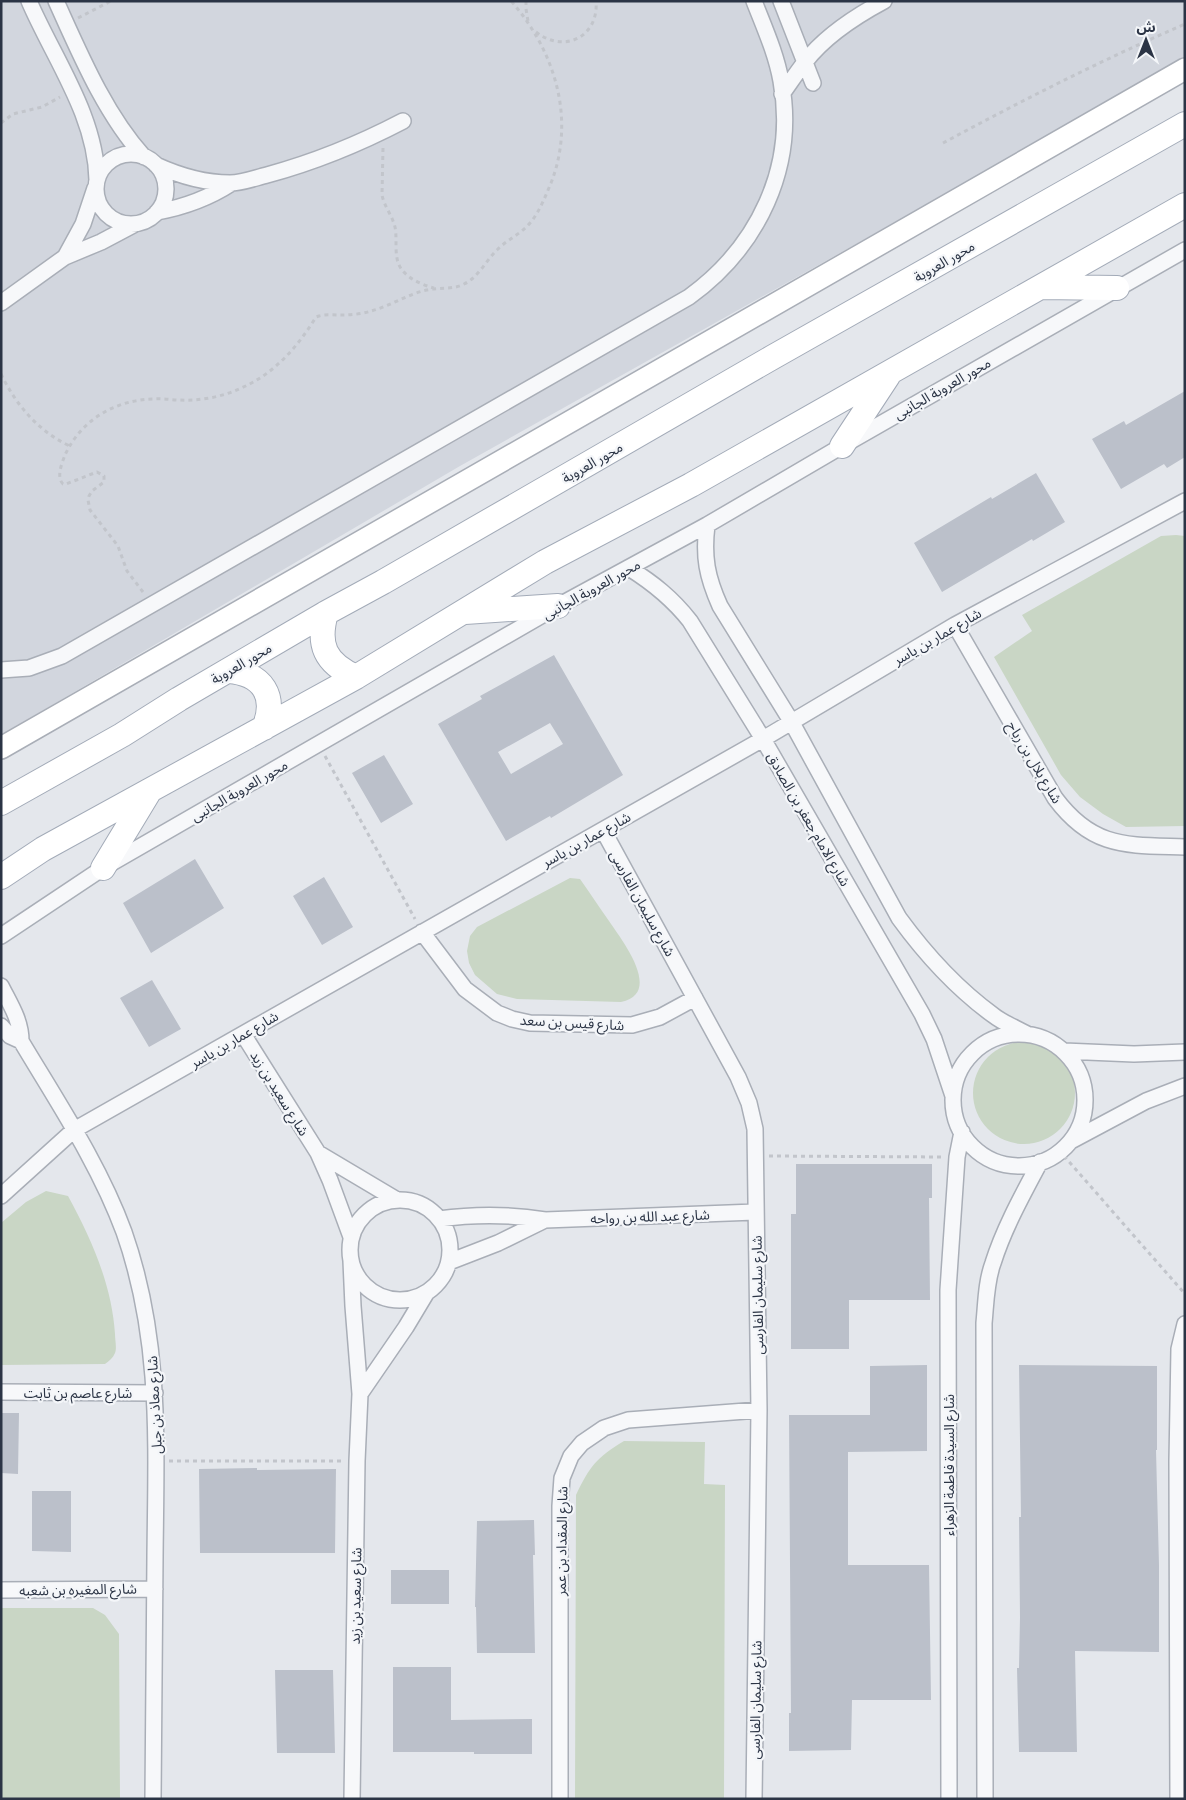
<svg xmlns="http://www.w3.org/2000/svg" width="1186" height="1800" viewBox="0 0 1186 1800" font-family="Manrope,'Noto Sans Arabic',sans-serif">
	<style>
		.built { fill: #d2d6de }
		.green { fill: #c9d6c5 }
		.building { fill: #bbc0ca; fill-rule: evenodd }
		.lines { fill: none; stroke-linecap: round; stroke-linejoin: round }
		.street-casing { stroke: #a9aeb7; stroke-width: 18 }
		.secondary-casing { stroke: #a9aeb7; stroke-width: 24 }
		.primary-casing { stroke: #a3abb8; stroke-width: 26 }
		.path { stroke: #c2c5cb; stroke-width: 3; stroke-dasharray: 4 4; stroke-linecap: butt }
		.street { stroke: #f7f8fa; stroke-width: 15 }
		.secondary { stroke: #fff; stroke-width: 21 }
		.primary { stroke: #fff; stroke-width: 24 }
		.labels { text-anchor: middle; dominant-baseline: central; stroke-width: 4.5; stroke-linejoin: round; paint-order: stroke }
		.street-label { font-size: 14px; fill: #2b3445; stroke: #f4f6f9 }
	</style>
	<rect width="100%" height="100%" fill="#e4e7ec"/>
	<path class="built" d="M1 1H1185V56L897 221 460 466 1 735Z"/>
	<path class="green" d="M1176 535 1185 536V826L1126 827 1103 814 1080 797 1061 775 994 657 1032 631 1022 615 1161 536Z
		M570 878 580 879C590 893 599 907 609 921 621 939 664 993 621 1002L517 999 497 994 475 975 469 963 467 951 470 936 477 927Z
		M973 1093a51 51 0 1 1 102 0a51 51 0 1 1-102 0Z
		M46 1191 68 1196C91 1238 112 1285 115 1334 115 1340 117 1348 115 1353 113 1358 109 1361 105 1364L1 1365V1223L26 1202Z
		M624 1441 705 1442 704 1484 725 1485 724 1799H575L576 1495C590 1466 596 1458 624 1441Z
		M1 1608H93L105 1615 119 1634 120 1799H1Z"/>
	<path class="building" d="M1185 391V457L1167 468 1164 464 1121 489 1092 439 1124 421 1126 425Z
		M1036 473 1065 522 1033 541 1032 539 942 592 914 543 991 497 992 499Z
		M554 655 623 775 551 818 550 816 506 841 438 724 482 699 480 696ZM550 723 563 744 511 774 498 752Z
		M384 755 413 804 381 823 352 773Z
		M195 859 224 908 151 953 123 903Z
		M324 877 353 927 322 945 293 896Z
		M152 980 181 1029 149 1047 120 998Z
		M796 1164H932V1198H929L930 1300H849V1349H791V1214H796Z
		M927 1365V1451L848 1452V1565H929L931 1700H852L851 1750 789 1751V1713H791L789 1415H870V1366Z
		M1019 1365 1157 1366V1450H1156L1159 1565V1652L1075 1651 1077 1752H1019L1017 1668H1019L1020 1617 1019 1517H1021Z
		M1 1413H19L18 1474 1 1473Z
		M257 1468V1470L336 1469 335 1553H200L199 1469Z
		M32 1491H71V1552L32 1551Z
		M534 1520 535 1555H533L535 1653H477L476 1607H475L477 1521Z
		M391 1570H449V1604H391Z
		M393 1667H451V1720L532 1719V1754H474V1752H393Z
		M275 1670H333L335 1753H277Z"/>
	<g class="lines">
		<g class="street-casing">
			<path id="street" d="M29 1C54 59 96 116 97 180
				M56 1C80 54 105 114 144 157
				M781 1 813 83
				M782 94C790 83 797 72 805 62 825 36 856 16 884 1
				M96 189a35 35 0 1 1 70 0a35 35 0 1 1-70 0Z
				M156 165C180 176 203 183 230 183 242 183 255 178 267 175 315 162 359 144 403 121
				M157 212C185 207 209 198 232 183
				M65 257 83 224 95 188
				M1 303 65 257 101 242 135 224
				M707 525C703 557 707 577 720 606L791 721 899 918C926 955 956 988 993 1015 1003 1023 1016 1028 1027 1034
				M629 568C653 583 672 598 690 621L763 739 922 1014 934 1039 953 1096
				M955 625 1055 798C1093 849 1127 845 1185 847
				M1 670 29 668 62 656 689 297C758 247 797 167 781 81 776 53 764 27 754 1
				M603 830 738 1077 749 1103 755 1129 759 1410 754 1799
				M422 932 465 989 497 1013 512 1019 530 1023 632 1025 660 1017 695 998
				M1 936 103 868 558 606 707 525 842 446 1185 250
				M1 986C10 1004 21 1020 21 1041 58 1103 99 1164 124 1232 162 1340 156 1445 155 1557 154 1638 154 1718 153 1799
				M1 1026 10 1036 21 1041
				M243 1034 318 1153 330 1180 351 1237
				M953 1100a66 66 0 1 1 132 0a66 66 0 1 1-132 0Z
				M1064 1051 1134 1054 1185 1052
				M1071 1141 1146 1101 1185 1086
				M318 1153 397 1200
				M1 1196 74 1130 763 739 955 625 1185 501
				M350 1250a50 50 0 1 1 100 0a50 50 0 1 1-100 0Z
				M439 1219C475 1214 509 1214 545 1220L755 1212
				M351 1261 353 1306 360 1394 357 1461 352 1799
				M449 1262 498 1243 545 1220
				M1 1392 155 1393
				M360 1394 406 1327 427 1292
				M1 1590 155 1589
				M560 1799V1506L562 1478 571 1456 582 1443 604 1428 628 1420 759 1410
				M949 1799 948 1290 957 1157 962 1132
				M985 1799 984 1323C986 1303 986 1282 993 1263 1004 1228 1023 1194 1040 1162
				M1178 1799 1177 1461 1179 1349 1185 1324"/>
		</g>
		<g class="secondary-casing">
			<path id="secondary" d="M1 748 1185 69"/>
		</g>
		<g class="primary-casing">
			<path id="primary" d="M1041 287 1117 288
				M842 446 888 376
				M465 612 558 606
				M326 613C317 645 325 663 356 677
				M229 671C263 674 277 696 264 728
				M1 803 122 735 179 699 326 613 383 582 773 357 1185 124
				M103 868 149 792
				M1 877 43 849 356 677 545 562 691 485 1185 205"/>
		</g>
		<path class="path" d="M526 1V9L528 21
			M78 18 111 1
			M536 32C564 54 599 37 596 1
			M1 123 13 114 42 107 60 97
			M943 143C1023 100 1102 60 1185 24
			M383 148 382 195C384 206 392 215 395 227 397 237 395 248 397 258 399 275 419 284 434 288
			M1 374C16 405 39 432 70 446
			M143 592 127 571 118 546 90 510 88 500 89 496 92 491 104 482V476L97 472 66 484H63C56 477 62 463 65 455 81 420 115 400 153 399 162 398 171 400 180 400 200 401 221 397 239 389 273 375 297 348 316 317L319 316C326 314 334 315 341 315 351 315 362 314 371 311 390 306 408 294 427 290 440 287 453 290 464 284 479 277 486 260 498 249 508 239 521 234 530 223 540 211 545 197 551 183 576 119 555 51 511 1
			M325 756 415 919
			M769 1156 943 1157
			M1064 1156 1185 1294
			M169 1461H343"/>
		<use href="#street" class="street"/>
		<use href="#secondary" class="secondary"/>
		<use href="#primary" class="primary"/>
	</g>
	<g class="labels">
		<g class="street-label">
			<text transform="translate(944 261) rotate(-30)">محور العروبة</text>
			<text transform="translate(942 388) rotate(-30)">محور العروبة الجانبى</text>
			<text transform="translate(592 462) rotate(-30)">محور العروبة</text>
			<text transform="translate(591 589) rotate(-29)">محور العروبة الجانبى</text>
			<text transform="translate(937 636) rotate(-30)">شارع عمار بن ياسر</text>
			<text transform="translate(241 663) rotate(-30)">محور العروبة</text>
			<text transform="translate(1035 762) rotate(59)">شارع بلال بن رباح</text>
			<text transform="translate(239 790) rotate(-30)">محور العروبة الجانبى</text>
			<text transform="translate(809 819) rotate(60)">شارع الامام جعفر بن الصادق</text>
			<text transform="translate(586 839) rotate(-29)">شارع عمار بن ياسر</text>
			<text transform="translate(643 903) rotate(61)">شارع سليمان الفارسى</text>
			<text transform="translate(572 1022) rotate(3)">شارع قيس بن سعد</text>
			<text transform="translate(234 1039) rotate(-30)">شارع عمار بن ياسر</text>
			<text transform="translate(280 1093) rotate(58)">شارع سعيد بن زيد</text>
			<text transform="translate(650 1216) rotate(-2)">شارع عبد الله بن رواحه</text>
			<text transform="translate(757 1295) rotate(-91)">شارع سليمان الفارسى</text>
			<text x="78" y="1392">شارع عاصم بن ثابت</text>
			<text transform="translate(154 1405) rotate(-93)">شارع معاذ بن جبل</text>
			<text transform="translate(948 1465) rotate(-90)">شارع السيدة فاطمة الزهراء</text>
			<text transform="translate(561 1541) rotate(-89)">شارع المقداد بن عمر</text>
			<text transform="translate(78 1589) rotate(-1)">شارع المغيره بن شعبه</text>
			<text transform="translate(355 1596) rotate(-89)">شارع سعيد بن زيد</text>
			<text transform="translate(755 1700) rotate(-89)">شارع سليمان الفارسى</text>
		</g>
	</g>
	<rect width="1186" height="1800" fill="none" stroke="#2b3445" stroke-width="5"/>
	<g transform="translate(1146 40)" stroke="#f4f6f9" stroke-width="4" paint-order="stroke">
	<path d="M0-4L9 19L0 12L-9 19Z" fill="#2b3445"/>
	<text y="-8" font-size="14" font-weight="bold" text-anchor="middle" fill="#2b3445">ش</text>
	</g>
</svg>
